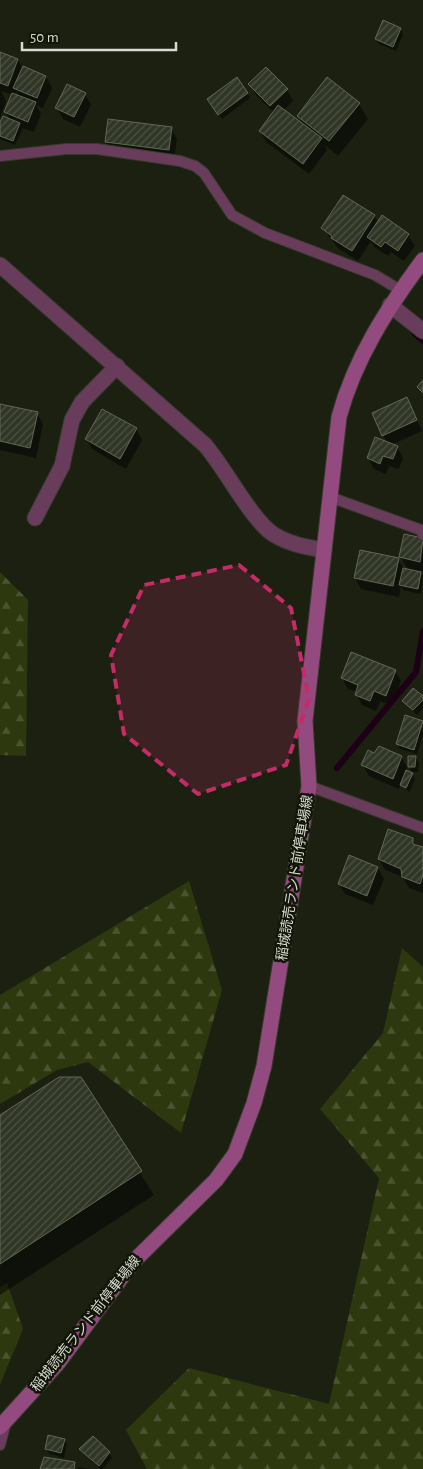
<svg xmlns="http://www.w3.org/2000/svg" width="423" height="1469" viewBox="0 0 423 1469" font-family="'Alegreya Sans','Noto Sans JP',sans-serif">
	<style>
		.forest { fill: url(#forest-firs) }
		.shadow { fill: #0007; fill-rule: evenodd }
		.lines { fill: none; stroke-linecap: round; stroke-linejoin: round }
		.stream { stroke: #1d0016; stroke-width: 6 }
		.building { fill: url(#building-hatch); stroke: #626856 }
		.service-casing { stroke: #353a2c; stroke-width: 12 }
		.minor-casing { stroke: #353a2c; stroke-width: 17 }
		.tertiary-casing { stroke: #353a2c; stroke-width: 17 }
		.secondary-casing { stroke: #353a2c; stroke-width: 17 }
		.service { stroke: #693c5b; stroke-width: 10 }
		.minor { stroke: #693c5b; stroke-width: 15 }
		.tertiary { stroke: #693c5b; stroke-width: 15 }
		.secondary { stroke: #934b7f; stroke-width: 15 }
		.marked { fill: #c42c67; fill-opacity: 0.2; stroke: #c42c67; stroke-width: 4; stroke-dasharray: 10 6; stroke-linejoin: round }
		.labels { text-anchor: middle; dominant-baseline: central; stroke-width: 5; stroke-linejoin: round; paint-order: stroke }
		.street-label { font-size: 14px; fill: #d7dbd1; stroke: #121608 }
	</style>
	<defs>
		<pattern id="forest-firs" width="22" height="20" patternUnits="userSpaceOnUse" patternTransform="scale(1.25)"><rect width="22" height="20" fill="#2d380e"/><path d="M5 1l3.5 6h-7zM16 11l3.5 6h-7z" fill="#4b5430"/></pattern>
		<pattern id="building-hatch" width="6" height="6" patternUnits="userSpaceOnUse" patternTransform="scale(1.25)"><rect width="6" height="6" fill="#303626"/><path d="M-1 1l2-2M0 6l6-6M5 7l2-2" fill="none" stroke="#4d5244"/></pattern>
	</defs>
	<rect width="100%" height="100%" fill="#1b2011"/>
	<path class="forest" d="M0 572 28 600 26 756 0 755Z
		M189 881 222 990 181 1133 88 1062 57 1070 0 1104V995Z
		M402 948 423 967V1469H147L126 1430 189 1368 329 1404 379 1178 320 1109 383 1033Z
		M7 1283 23 1329 0 1385V1287Z"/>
	<path class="shadow" d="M400 29 403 34 396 51 379 44 376 39Z
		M0 54 18 60 23 69 46 77 52 88 43 108 36 105 41 114 34 132 23 128 15 145 0 139V126L10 120 6 112 13 95 1 91 6 101 0 118ZM16 91 20 97 15 95Z
		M266 69 287 90 293 101 283 111 305 127 298 116 359 104 368 119 338 156 325 145 327 150 309 174 266 142 260 131 274 113 256 95 250 84Z
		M247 93 250 98 222 119 211 104Z
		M85 94 91 105 80 127 63 119 57 108Z
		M171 128 177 139 174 160 112 152 106 142Z
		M374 216 378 222 382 217 408 235 415 246 404 261 391 252 388 256 374 247 371 241 358 261 338 248 323 228Z
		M0 405 37 413 43 424 36 458 0 450Z
		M412 409 422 431 391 445 397 447 403 458 399 469 389 466 386 474 374 469 368 458 388 444 383 435Z
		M136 429 142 440 126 469 92 449 86 439Z
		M423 539V571L419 570 423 577 421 594 403 590 401 586 399 597 361 589 355 578 398 559 404 570H408L401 557Z
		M395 671 401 681 392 706 380 701 376 711 362 705 356 694 357 692 348 689 342 678Z
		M423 698V708L417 715 404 701Z
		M422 722 423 734 417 754 400 749 397 744Z
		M375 754 401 757 407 767 406 771 412 774 415 779 409 792 401 784 399 789 369 776 363 765Z
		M416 758 419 763 418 772H412L409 766Z
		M412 839 417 846 423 848V893L409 888 403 877 385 870 379 859Z
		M378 868 384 879 373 905 345 894 339 884Z
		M80 1079 154 1195 0 1295V1116Z
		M64 1440 67 1445 64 1458 50 1454 46 1449Z
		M80 1449 109 1453 112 1458 103 1469H100Z
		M78 1467 90 1469H78Z"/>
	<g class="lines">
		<path class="stream" d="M414 333 423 341
			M337 768 416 672 423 631"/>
	</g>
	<path class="building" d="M383 20 401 28 393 47 375 39Z
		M0 52 18 59 8 86 0 83Z
		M23 66 46 76 37 98 13 88Z
		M266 67 288 89 270 106 248 84Z
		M237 77 248 93 218 115 207 99Z
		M327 77 360 103 329 141 297 116Z
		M67 84 86 93 74 117 55 108Z
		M12 93 36 102 28 122 4 112Z
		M278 105 322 138 303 164 259 131Z
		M3 116 20 123 13 141 0 136V122Z
		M108 119 172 127 169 150 105 142Z
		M343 195 375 215 352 251 331 238 332 236 321 228Z
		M382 215 409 234 398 251 385 242 381 247 367 237Z
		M423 380V393L417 387Z
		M407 397 417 420 382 436 372 413Z
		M0 404 38 412 30 448 0 441Z
		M102 409 137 428 120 459 85 439Z
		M375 437 398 446 393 459 383 456 380 464 367 458Z
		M404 534 423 538 420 562 399 557Z
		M360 550 399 558 393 586 354 578Z
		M403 568 421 572 418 589 399 585Z
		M351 652 396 670 386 696 374 691 370 701 355 695 358 685 341 678Z
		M413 688 423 696V700L413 710 402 701Z
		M405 715 423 721 414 750 396 744Z
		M379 746 402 756 393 779 361 765 368 750 374 753Z
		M408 756H416L415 767H408Z
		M406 770 413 773 406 788 400 785Z
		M388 829 413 838V844L423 847V875L420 884 402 877 401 869 378 859Z
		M349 855 378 867 367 896 338 884Z
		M59 1077H81L142 1171 0 1264V1115Z
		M48 1435 65 1439 61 1453 45 1449Z
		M93 1436 110 1452 99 1466 79 1449Z
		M44 1457 75 1462 74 1469H40Z"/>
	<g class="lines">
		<g class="service-casing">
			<path id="service" d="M0 156 66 149H97L180 161 195 166 204 173 232 215 265 233 375 275 400 290
				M330 497 421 530 423 535
				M309 786 423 828
				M0 1445 6 1422"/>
		</g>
		<g class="minor-casing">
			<path id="minor" d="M390 305 423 331
				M35 518 62 466 72 420 82 402 117 366"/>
		</g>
		<g class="tertiary-casing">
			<path id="tertiary" d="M0 265 205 445C225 468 251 519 273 534 289 544 305 547 324 550"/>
		</g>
		<g class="secondary-casing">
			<path id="secondary" d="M0 1427 58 1363 133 1262 216 1180 235 1154 254 1103 264 1066 309 786 305 721 339 417C355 358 387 309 423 260"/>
		</g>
		<use href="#service" class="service"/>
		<use href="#minor" class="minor"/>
		<use href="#tertiary" class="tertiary"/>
		<use href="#secondary" class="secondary"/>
	</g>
	<path class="marked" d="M239 565 291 608 309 699 286 765 198 794 124 734 111 655 144 585Z"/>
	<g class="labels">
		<g class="street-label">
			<text transform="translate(295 878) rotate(-81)">稲城読売ランド前停車場線</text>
			<text transform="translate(86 1324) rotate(-52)">稲城読売ランド前停車場線</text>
		</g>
	</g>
	<path d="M22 42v8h154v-8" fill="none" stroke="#d7dbd1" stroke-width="2.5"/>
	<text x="30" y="42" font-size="15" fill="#d7dbd1" stroke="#121608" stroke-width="4" paint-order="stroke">50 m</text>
</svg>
